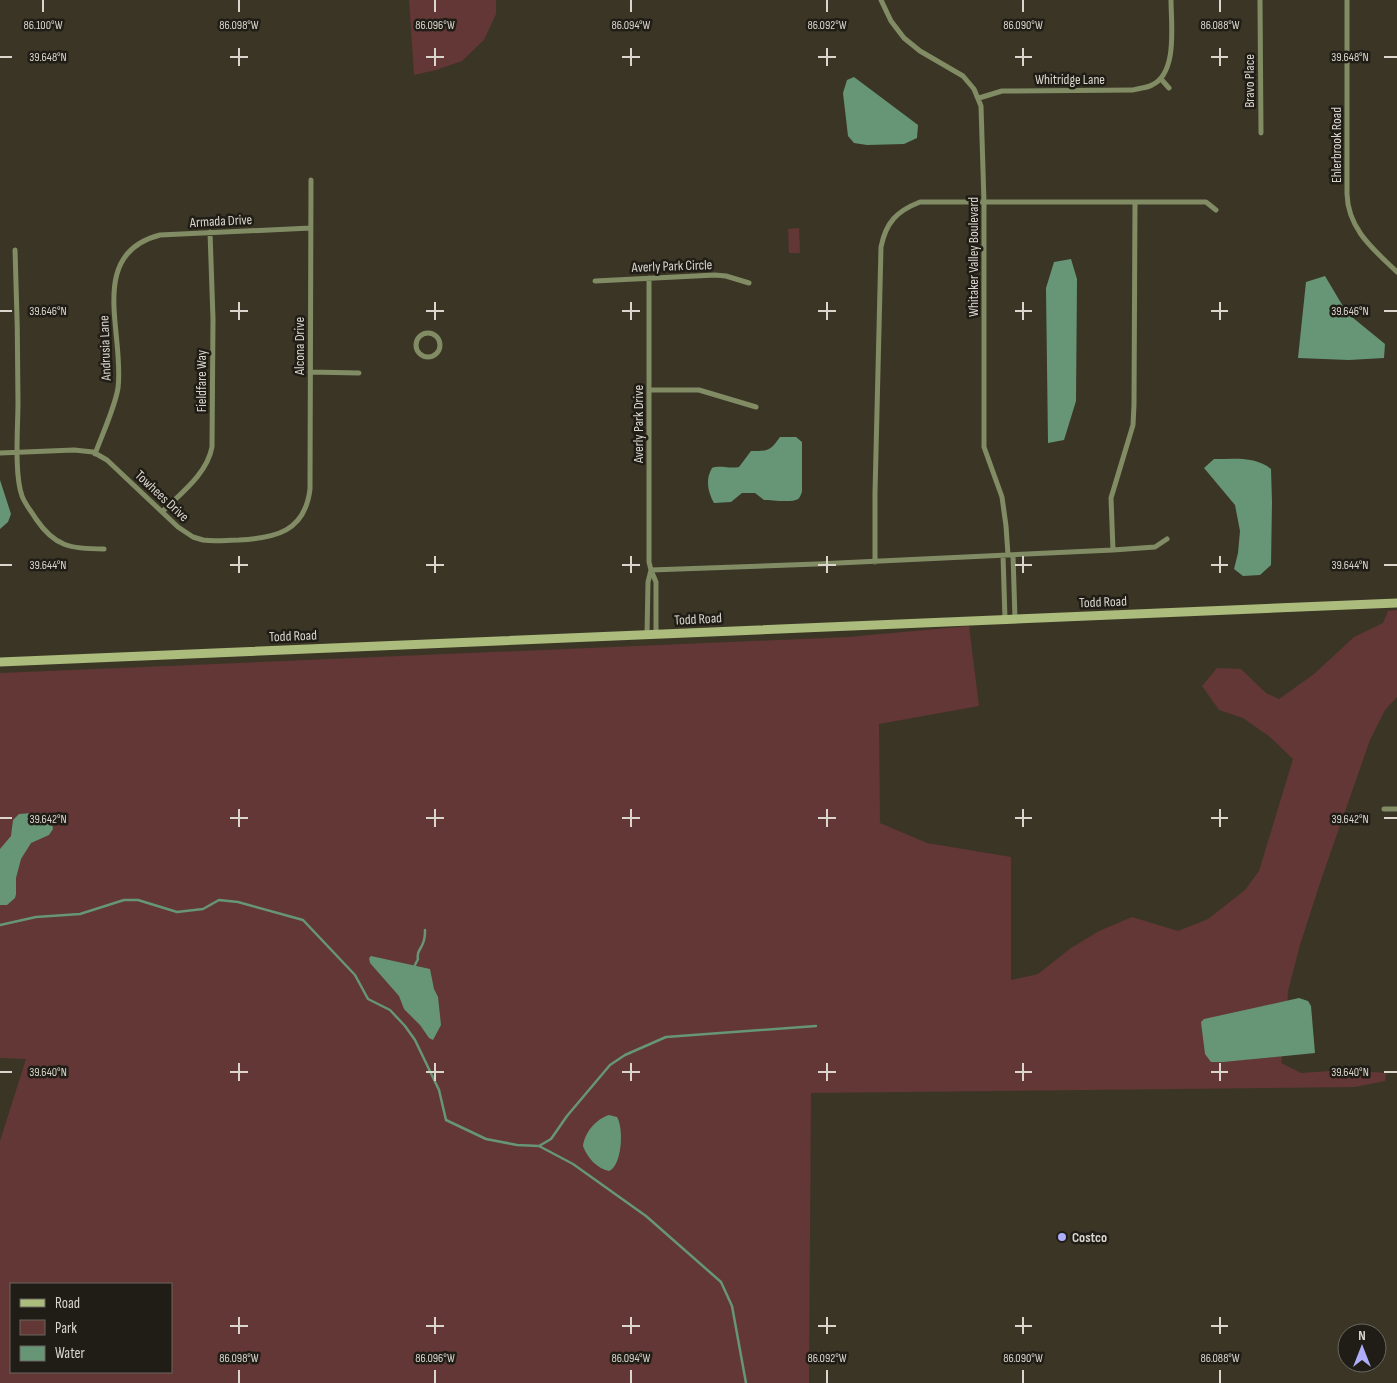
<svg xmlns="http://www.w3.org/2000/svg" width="1397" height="1383" viewBox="0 0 1397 1383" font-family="'Sofia Sans Condensed',sans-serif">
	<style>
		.green { fill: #623735; fill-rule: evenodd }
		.water { fill: #679676 }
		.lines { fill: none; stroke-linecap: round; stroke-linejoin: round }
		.stream { stroke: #679676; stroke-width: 2.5 }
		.street { stroke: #818c64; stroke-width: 5 }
		.secondary { stroke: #abbc7c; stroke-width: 9 }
		.ticks { fill: none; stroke: #dad6cd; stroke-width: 2 }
		.poi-dot { fill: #aeaefb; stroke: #201d16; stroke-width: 2 }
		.labels { text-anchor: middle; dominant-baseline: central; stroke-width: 5; stroke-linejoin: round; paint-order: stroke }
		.street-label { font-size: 14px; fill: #dad6cd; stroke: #201d16 }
		.poi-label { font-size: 14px; font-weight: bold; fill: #dad6cd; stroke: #201d16; text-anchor: start }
		.ticks-label { font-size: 12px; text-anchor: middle; fill: #dad6cd; stroke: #201d16; stroke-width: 5; stroke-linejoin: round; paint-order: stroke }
	</style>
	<rect width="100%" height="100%" fill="#3b3526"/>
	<path class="green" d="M409 0H496V14L484 40 462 61 436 70 414 75Z
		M799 228 800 253H789L788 229Z
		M1397 610V697L1385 710 1370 740 1321 880 1300 945 1288 991 1286 1033 1281 1063 1301 1073 1345 1070 1386 1073 1385 1081 1355 1087 811 1093 809 1383H0V1141L26 1059 0 1058V673L848 637 969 626 979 706 879 724 880 823 927 843 1011 857V980L1038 974 1071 948 1099 931 1132 917 1178 931 1208 919 1245 890 1259 871 1293 759 1270 737 1243 718 1219 710 1202 686 1217 668 1241 669 1266 693 1279 699 1314 674 1354 637 1383 623 1388 611ZM11 1284H171V1372H11Z"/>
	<path class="water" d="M854 77 918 125 917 138 904 144 867 145 854 143 848 136 843 93 847 80Z
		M1071 259 1077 279 1076 401 1064 440 1048 443 1046 288 1054 262Z
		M1325 276 1347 313 1385 344 1384 358 1349 360 1298 358 1306 282Z
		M780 437H796L802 442V492C801 494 800 498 798 499 792 503 771 500 764 500L755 493H742L731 502 714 503C708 492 705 480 712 468 720 465 730 469 739 467L751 451C769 451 770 451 780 437Z
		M1214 459C1233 459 1256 456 1271 469L1272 502 1271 565 1260 575 1243 576 1234 569 1238 553 1240 531 1235 505 1204 468Z
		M0 480 11 514 8 522 0 529Z
		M33 813 46 815 52 823 53 829 49 835 31 843 21 859 16 878V894L15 898 7 905H0V849L11 836 13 820 19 814Z
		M371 956 430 969 434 989 438 997 441 1025 433 1040 429 1038 420 1025 404 1009 399 996 370 963 369 958Z
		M1299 998 1308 1001 1311 1006 1315 1053 1223 1062H1211L1205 1054 1201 1022 1204 1019Z
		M609 1115 617 1117C624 1128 622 1166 609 1171 597 1169 587 1157 583 1146 585 1132 596 1119 609 1115Z"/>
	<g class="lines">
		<path class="stream" d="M0 925 36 917 80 914 124 900H138L177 912 203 909 219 900 238 902 303 920 355 975 368 999 390 1010 405 1026 415 1040 439 1090 446 1120 486 1139 517 1145 539 1146 551 1139 567 1116 610 1065 625 1055 666 1037 816 1026
			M415 965 418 959C416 951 421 950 423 943 425 939 425 935 425 930
			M539 1146 573 1164 646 1216 721 1282 732 1306 746 1383"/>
		<path class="street" d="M881 0 891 21 904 38 920 51 963 76 974 89 981 106 984 202V447L1002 497 1006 526 1008 555
			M1260 0 1261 133
			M1347 0V194C1348 229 1373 249 1397 272
			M1161 79 1169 88
			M979 98 1002 91 1133 90C1139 88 1147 88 1152 85 1178 73 1171 24 1171 0
			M1135 202 1134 405 1133 425 1111 498 1113 550 1155 547 1167 539
			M15 250C17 301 18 351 18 402 18 426 14 474 22 496 25 504 31 511 36 519 55 547 71 549 104 549
			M649 278V562L651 570 817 564 1113 550
			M595 281 715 275 726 276 749 283
			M416 345a12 12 0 1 1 24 0a12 12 0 1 1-24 0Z
			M310 372 359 373
			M650 390H699L756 407
			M0 453 74 450 93 452 107 460 178 527 193 537 203 540C215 542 227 540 239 540 275 538 305 532 310 489L311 180
			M95 454C102 435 115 407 118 388 125 334 86 254 160 235L311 228
			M162 512C181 493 207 474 212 447L213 319 210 232
			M1003 555 1005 619
			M1013 555 1015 619
			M875 562V493L881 247C886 222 897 211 920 202H1206L1216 210
			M647 635 648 582 651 570 656 582V634
			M1384 809H1397"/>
		<path class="secondary" d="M0 662 1397 603"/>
	</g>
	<path class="ticks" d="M43 0V12M239 0V12M435 0V12M631 0V12M827 0V12M1023 0V12M1220 0V12M239 48V66M435 48V66M631 48V66M827 48V66M1023 48V66M1220 48V66M0 57H12M230 57H248M426 57H444M622 57H640M818 57H836M1015 57H1032M1211 57H1228M1384 57H1397M239 302V320M435 302V320M631 302V320M827 302V320M1023 302V320M1220 302V320M0 311H12M230 311H248M426 311H444M622 311H640M818 311H836M1015 311H1032M1211 311H1228M1384 311H1397M239 556V573M435 556V573M631 556V573M827 556V573M1023 556V573M1220 556V573M0 565H12M230 565H248M426 565H444M622 565H640M818 565H836M1015 565H1032M1211 565H1228M1384 565H1397M239 809V827M435 809V827M631 809V827M827 809V827M1023 809V827M1220 809V827M0 818H12M230 818H248M426 818H444M622 818H640M818 818H836M1015 818H1032M1211 818H1228M1384 818H1397M239 1063V1081M435 1063V1081M631 1063V1081M827 1063V1081M1023 1063V1081M1220 1063V1081M0 1072H12M230 1072H248M426 1072H444M622 1072H640M818 1072H836M1015 1072H1032M1211 1072H1228M1384 1072H1397M239 1317V1334M435 1317V1334M631 1317V1334M827 1317V1334M1023 1317V1334M1220 1317V1334M230 1326H248M426 1326H444M622 1326H640M818 1326H836M1015 1326H1032M1211 1326H1228M239 1370V1383M435 1370V1383M631 1370V1383M827 1370V1383M1023 1370V1383M1220 1370V1383"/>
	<circle class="poi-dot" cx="1062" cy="1237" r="5"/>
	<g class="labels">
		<g class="street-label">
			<text x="1070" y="79">Whitridge Lane</text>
			<text transform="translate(1249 81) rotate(-90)">Bravo Place</text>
			<text transform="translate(1336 145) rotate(-90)">Ehlerbrook Road</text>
			<text transform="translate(221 221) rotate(-3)">Armada Drive</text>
			<text transform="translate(973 257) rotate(-90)">Whitaker Valley Boulevard</text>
			<text transform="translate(672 266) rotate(-2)">Averly Park Circle</text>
			<text transform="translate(299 346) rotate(-90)">Alcona Drive</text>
			<text transform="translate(105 348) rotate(-92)">Andrusia Lane</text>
			<text transform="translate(201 381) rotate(-90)">Fieldfare Way</text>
			<text transform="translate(638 424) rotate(-90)">Averly Park Drive</text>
			<text transform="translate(162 496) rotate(43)">Towhees Drive</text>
			<text transform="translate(1103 602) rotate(-2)">Todd Road</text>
			<text transform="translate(698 619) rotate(-3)">Todd Road</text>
			<text transform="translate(293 636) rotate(-2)">Todd Road</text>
		</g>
		<g class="poi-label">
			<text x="1072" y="1237">Costco</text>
		</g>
	</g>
	<g class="ticks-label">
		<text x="43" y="29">86.100°W</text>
		<text x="239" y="29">86.098°W</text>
		<text x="435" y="29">86.096°W</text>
		<text x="631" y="29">86.094°W</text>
		<text x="827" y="29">86.092°W</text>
		<text x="1023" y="29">86.090°W</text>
		<text x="1220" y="29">86.088°W</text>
		<text x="48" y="61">39.648°N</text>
		<text x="1350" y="61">39.648°N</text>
		<text x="48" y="315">39.646°N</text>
		<text x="1350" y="315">39.646°N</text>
		<text x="48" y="569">39.644°N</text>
		<text x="1350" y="569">39.644°N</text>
		<text x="48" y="823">39.642°N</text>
		<text x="1350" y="823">39.642°N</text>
		<text x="48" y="1076">39.640°N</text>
		<text x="1350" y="1076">39.640°N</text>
		<text x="239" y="1362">86.098°W</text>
		<text x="435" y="1362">86.096°W</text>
		<text x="631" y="1362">86.094°W</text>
		<text x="827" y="1362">86.092°W</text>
		<text x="1023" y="1362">86.090°W</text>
		<text x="1220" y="1362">86.088°W</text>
	</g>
	<rect x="10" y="1283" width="162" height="90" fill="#201d16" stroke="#6a675f"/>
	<rect x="20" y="1299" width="25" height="8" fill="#abbc7c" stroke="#6a675f"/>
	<text x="55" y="1308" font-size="15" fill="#dad6cd">Road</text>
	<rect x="20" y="1320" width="25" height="15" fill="#623735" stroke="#6a675f"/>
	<text x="55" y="1333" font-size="15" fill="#dad6cd">Park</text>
	<rect x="20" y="1346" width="25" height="15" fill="#679676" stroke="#6a675f"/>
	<text x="55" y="1358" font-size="15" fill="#dad6cd">Water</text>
	<g transform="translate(1362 1348)"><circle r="24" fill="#201d16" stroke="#6a675f"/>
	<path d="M0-4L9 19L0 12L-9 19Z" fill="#aeaefb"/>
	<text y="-8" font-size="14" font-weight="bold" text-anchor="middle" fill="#dad6cd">N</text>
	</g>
</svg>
